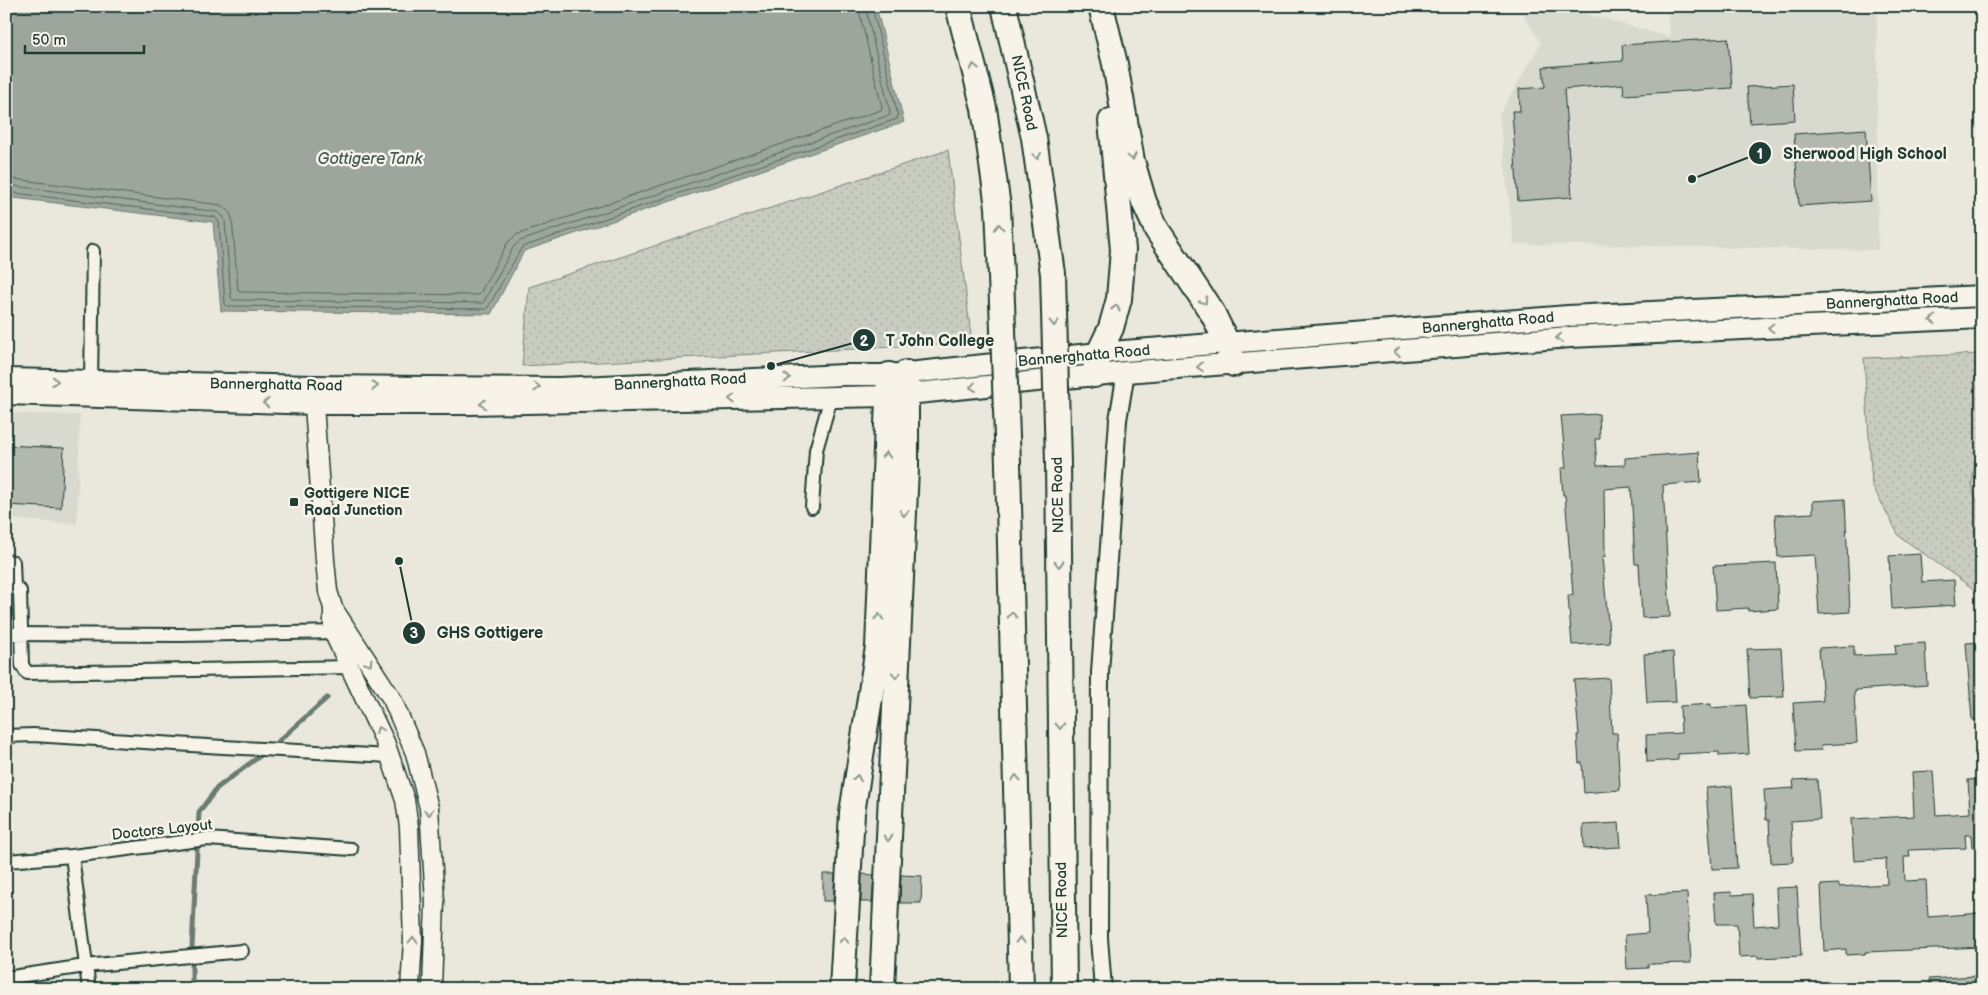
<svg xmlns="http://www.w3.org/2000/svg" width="1988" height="995" viewBox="0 0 1988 995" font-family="'Balsamiq Sans',sans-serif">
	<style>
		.built { fill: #d9dacf }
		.grass { fill: url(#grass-dots); stroke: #74847a }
		.water { fill: #9ca69c; stroke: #6a7c72 }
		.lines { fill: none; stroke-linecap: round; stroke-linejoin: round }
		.shore { stroke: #51675e; stroke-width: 1 }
		.stream { stroke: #6a7c72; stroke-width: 5 }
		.building { fill: #b2b8ae; stroke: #1f3d34 }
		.minor-casing { stroke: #1f3d34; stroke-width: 16 }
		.tertiary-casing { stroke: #1f3d34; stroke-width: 20 }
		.secondary-casing { stroke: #1f3d34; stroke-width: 21 }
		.primary-casing { stroke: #1f3d34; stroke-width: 24 }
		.motorway-casing { stroke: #1f3d34; stroke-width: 28 }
		.minor { stroke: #f7f3e8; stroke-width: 12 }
		.tertiary { stroke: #f7f3e8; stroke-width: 16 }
		.secondary { stroke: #f7f3e8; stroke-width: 18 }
		.primary { stroke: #f7f3e8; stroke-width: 20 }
		.motorway { stroke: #f7f3e8; stroke-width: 24 }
		.motorway-bridge-casing { stroke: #1f3d34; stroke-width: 28; stroke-linecap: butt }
		.motorway-bridge { stroke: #f7f3e8; stroke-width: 24 }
		.oneway { stroke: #8b988e }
		.poi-dot { fill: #1f3d34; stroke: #f7f3e8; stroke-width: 2 }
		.labels { text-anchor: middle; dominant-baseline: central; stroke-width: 5; stroke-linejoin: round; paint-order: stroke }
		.street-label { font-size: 15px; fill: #1f3d34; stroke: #f7f3e8 }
		.poi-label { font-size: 15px; font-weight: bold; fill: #1f3d34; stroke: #f7f3e8; text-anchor: start }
		.water-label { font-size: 16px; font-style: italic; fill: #445c53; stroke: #f7f3e8 }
		.leader { fill: none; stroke: #1f3d34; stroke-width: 2 }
		.callout-dot { fill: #1f3d34; stroke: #f7f3e8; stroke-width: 2 }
		.mark-label { font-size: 15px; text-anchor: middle; font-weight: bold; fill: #fff }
		.callout-label { font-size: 16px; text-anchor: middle; font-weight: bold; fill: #1f3d34; stroke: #f7f3e8; stroke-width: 5; stroke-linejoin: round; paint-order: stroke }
	</style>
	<defs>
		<pattern id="grass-dots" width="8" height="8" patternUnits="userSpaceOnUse" patternTransform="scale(1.25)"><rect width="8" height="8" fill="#c8ccc1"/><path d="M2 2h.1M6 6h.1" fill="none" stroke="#abb0a6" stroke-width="1.8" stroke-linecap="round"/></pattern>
	</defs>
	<rect width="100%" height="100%" fill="#eae8dd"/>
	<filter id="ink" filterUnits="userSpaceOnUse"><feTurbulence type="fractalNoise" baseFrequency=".02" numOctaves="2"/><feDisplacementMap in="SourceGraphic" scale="10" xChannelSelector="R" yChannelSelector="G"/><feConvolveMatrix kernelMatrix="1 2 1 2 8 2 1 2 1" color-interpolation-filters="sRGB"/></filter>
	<g filter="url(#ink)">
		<path class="built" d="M1526 6H1558L1670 37 1667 6H1877L1878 250 1514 244 1499 115 1541 43 1524 17Z
			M6 413 80 415 77 524 6 519Z"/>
		<path class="grass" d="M948 150 972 343 522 366 529 287Z
			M1982 354V451L1975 463 1972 483 1974 494 1982 511V595L1899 536 1872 485 1864 358Z"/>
		<path class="water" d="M6 6H876L904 122 524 251 491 314 221 311 213 222 6 197Z"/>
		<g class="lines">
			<path class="shore" d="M6 178 221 205 229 211 232 218 238 290 240 292 479 295 508 242 516 235 881 110 882 107 858 6
				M6 185 218 212 223 216 225 221 231 298 233 300 483 303 514 246 520 241 890 115V112L865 6
				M6 192 215 217 219 222 225 304 227 306 487 309 522 247 897 119 898 116 872 6"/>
			<path class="stream" d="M272 747 327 698
				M192 989V947L199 812 217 788 265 752"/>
		</g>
		<path class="building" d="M1728 38 1732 88 1624 95 1623 84 1564 89 1572 197 1518 201 1512 111H1520L1519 89 1545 87 1543 67 1623 61 1622 45Z
			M1793 84 1795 120 1750 123 1747 87Z
			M1866 129 1871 201 1799 206 1794 134Z
			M1599 414 1600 439H1595L1597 466 1625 465V458L1699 452 1701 482 1663 485 1670 617 1642 618 1639 564H1635L1631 487 1604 489 1605 557H1602L1610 643 1572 645 1568 596 1573 595 1565 495H1563L1561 468H1566L1561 416Z
			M6 445 64 448 61 508 6 505Z
			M1845 499 1850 612 1819 614 1815 555 1778 557 1775 515 1813 513V501Z
			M1920 554 1922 582 1954 580 1956 605 1892 609 1889 556Z
			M1776 563 1778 609 1748 611V608L1716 610 1713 566Z
			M1982 642V720H1972L1966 643Z
			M1925 643 1927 685 1856 690V692H1854L1857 743 1821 745 1822 750 1796 751 1793 703 1823 701 1819 648 1854 646V656L1896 654 1895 645Z
			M1781 648 1784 697 1750 698 1747 649Z
			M1673 652 1676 702 1647 703 1644 654Z
			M1609 678 1612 733H1617L1620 790 1584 793 1582 762 1579 763 1577 735H1579L1574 680Z
			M1711 704V708L1746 705 1749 754 1719 756V752L1678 754V760L1647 762 1646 735 1681 733 1680 706Z
			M1933 771 1936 815 1970 813 1968 780 1982 779V847H1972L1971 835H1965L1966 848 1909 850 1910 857H1904L1905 881 1926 880 1928 917 1982 913V947L1865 952V954L1846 955V949L1824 951 1821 885 1839 884V887L1887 884 1886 859 1854 861 1851 819 1914 816 1912 772Z
			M1817 779 1820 819 1791 821 1793 862 1771 863 1769 820H1766L1764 790 1794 788 1793 780Z
			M1732 786 1737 868 1712 869 1706 788Z
			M1619 823 1621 847 1584 849 1583 825Z
			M823 874H835L833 901H823Z
			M862 874 874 875 872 902H861Z
			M901 875 922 876 921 903H900Z
			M1797 887 1801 956 1758 958V956L1739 957 1737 924H1716L1714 893 1731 892 1732 895 1752 894 1754 926 1778 924 1776 888Z
			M1687 893 1691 963 1648 964V968L1627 969 1625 935 1648 933 1646 895Z
			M1975 976 1976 989H1930L1929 979Z"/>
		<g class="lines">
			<g class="minor-casing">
				<path id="minor" d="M91 382 93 251
					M812 507 816 450 831 397
					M6 561 13 562 14 587 20 591 22 665 27 673 350 667
					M6 634 180 635 341 632
					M6 736 33 735 223 747 390 756
					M72 856 89 989
					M6 861 72 856 207 839 351 849
					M6 978 85 966 242 951"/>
			</g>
			<g class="tertiary-casing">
				<path id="tertiary" d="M1103 989 1099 938 1100 672 1118 420 1126 372"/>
			</g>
			<g class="secondary-casing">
				<path id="secondary" d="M313 391 325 560 328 591 333 608V632L385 742 405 800 409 827 413 940 410 989
					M333 608 392 699 415 753 429 808 435 901 432 989"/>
			</g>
			<g class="primary-casing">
				<path id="primary" d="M6 379 313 386 559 388 844 375H889L1099 353 1568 316 1982 296
					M6 394 315 404H470L888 396 1126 372 1570 337 1982 318"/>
			</g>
			<g class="motorway-casing">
				<path id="motorway" d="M958 6 984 108 998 207 1001 276
					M1004 6 1034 138 1053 274
					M1101 6 1115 64 1132 161 1144 202 1157 230 1213 314 1227 343 1234 364
					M1094 375 1099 353 1111 328 1119 299 1123 250 1111 121
					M1058 463 1064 989
					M1008 464 1021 989
					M842 989 852 813 878 647 889 375
					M882 989 906 469V373"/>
			</g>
			<use href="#minor" class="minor"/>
			<use href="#tertiary" class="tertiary"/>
			<use href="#secondary" class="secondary"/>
			<use href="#primary" class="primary"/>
			<use href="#motorway" class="motorway"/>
			<g class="motorway-bridge-casing">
				<path id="motorway-bridge" d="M1053 274 1058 463
					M1001 276 1008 464"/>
			</g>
			<use href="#motorway-bridge" class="motorway-bridge"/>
		</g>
		<defs><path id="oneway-chevron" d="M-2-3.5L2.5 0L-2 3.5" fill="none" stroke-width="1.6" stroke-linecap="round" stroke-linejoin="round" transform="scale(1.25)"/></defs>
		<g class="oneway">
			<use href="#oneway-chevron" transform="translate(974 67) rotate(-103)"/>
			<use href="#oneway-chevron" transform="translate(1037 156) rotate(82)"/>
			<use href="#oneway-chevron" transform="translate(1132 157) rotate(78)"/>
			<use href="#oneway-chevron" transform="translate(999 227) rotate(-93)"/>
			<use href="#oneway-chevron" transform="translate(1204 301) rotate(57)"/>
			<use href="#oneway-chevron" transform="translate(1116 308) rotate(-76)"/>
			<use href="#oneway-chevron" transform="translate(1933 320) rotate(177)"/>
			<use href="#oneway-chevron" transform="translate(1054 323) rotate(89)"/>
			<use href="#oneway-chevron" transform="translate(1771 328) rotate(177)"/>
			<use href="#oneway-chevron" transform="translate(1559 338) rotate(175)"/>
			<use href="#oneway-chevron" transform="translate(1397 352) rotate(175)"/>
			<use href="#oneway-chevron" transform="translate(1200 367) rotate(176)"/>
			<use href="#oneway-chevron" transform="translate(787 378) rotate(-3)"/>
			<use href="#oneway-chevron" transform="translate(55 381) rotate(3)"/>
			<use href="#oneway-chevron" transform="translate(375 386)"/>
			<use href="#oneway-chevron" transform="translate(537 387) rotate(1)"/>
			<use href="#oneway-chevron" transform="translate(973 387) rotate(174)"/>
			<use href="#oneway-chevron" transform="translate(732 399) rotate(179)"/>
			<use href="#oneway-chevron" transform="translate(266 403) rotate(-178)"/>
			<use href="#oneway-chevron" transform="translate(483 404) rotate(178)"/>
			<use href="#oneway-chevron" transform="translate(886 455) rotate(-88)"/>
			<use href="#oneway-chevron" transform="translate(904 513) rotate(93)"/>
			<use href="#oneway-chevron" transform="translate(1059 564) rotate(89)"/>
			<use href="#oneway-chevron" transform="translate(1012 615) rotate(-91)"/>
			<use href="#oneway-chevron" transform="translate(879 617) rotate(-87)"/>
			<use href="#oneway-chevron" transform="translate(369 663) rotate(58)"/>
			<use href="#oneway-chevron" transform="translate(896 675) rotate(93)"/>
			<use href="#oneway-chevron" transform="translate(1060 726) rotate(89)"/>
			<use href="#oneway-chevron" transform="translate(379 730) rotate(-115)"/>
			<use href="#oneway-chevron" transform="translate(857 778) rotate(-81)"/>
			<use href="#oneway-chevron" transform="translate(1016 778) rotate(-91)"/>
			<use href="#oneway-chevron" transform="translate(429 812) rotate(84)"/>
			<use href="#oneway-chevron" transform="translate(888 838) rotate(92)"/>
			<use href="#oneway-chevron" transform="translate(413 940) rotate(-89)"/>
			<use href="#oneway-chevron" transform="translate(844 940) rotate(-87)"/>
			<use href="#oneway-chevron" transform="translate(1020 940) rotate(-91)"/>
		</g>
	</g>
	<rect class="poi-dot" x="289" y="497" width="10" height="10" rx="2.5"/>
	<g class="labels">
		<g class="street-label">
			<text transform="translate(1024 93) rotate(78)">NICE Road</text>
			<text transform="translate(1892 301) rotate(-3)">Bannerghatta Road</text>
			<text transform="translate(1488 323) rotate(-5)">Bannerghatta Road</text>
			<text transform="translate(1084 356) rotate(-5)">Bannerghatta Road</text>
			<text transform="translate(680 382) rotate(-3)">Bannerghatta Road</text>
			<text transform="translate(276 385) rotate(1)">Bannerghatta Road</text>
			<text transform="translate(1058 495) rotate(-91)">NICE Road</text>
			<text transform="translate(162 830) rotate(-6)">Doctors Layout</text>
			<text transform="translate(1062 900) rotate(-91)">NICE Road</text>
		</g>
		<g class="poi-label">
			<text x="304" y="493">Gottigere NICE<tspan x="304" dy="17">Road Junction</tspan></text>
		</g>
		<g class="water-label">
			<text x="370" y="159">Gottigere Tank</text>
		</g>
	</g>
	<path class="leader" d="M1692 179L1760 153M771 366L864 340M399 561L414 633"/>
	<g class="callout-dot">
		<circle cx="1692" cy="179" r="5"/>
		<circle cx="771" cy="366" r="5"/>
		<circle cx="399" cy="561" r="5"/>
		<circle cx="1760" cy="153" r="12"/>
		<circle cx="864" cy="340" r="12"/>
		<circle cx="414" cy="633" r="12"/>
	</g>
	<g class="mark-label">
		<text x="1760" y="159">1</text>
		<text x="864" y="346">2</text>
		<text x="414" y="638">3</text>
	</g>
	<g class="callout-label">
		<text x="1865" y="159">Sherwood High School</text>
		<text x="940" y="346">T John College</text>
		<text x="490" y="638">GHS Gottigere</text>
	</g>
	<rect width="1988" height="995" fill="none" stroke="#f7f3e8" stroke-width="25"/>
	<rect x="12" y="12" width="1963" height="970" fill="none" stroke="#1f3d34" stroke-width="2" filter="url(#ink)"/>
	<path d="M25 45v8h119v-8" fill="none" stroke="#1f3d34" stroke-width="2.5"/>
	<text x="32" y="45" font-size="15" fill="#1f3d34" stroke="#f7f3e8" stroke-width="4" paint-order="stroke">50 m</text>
</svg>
